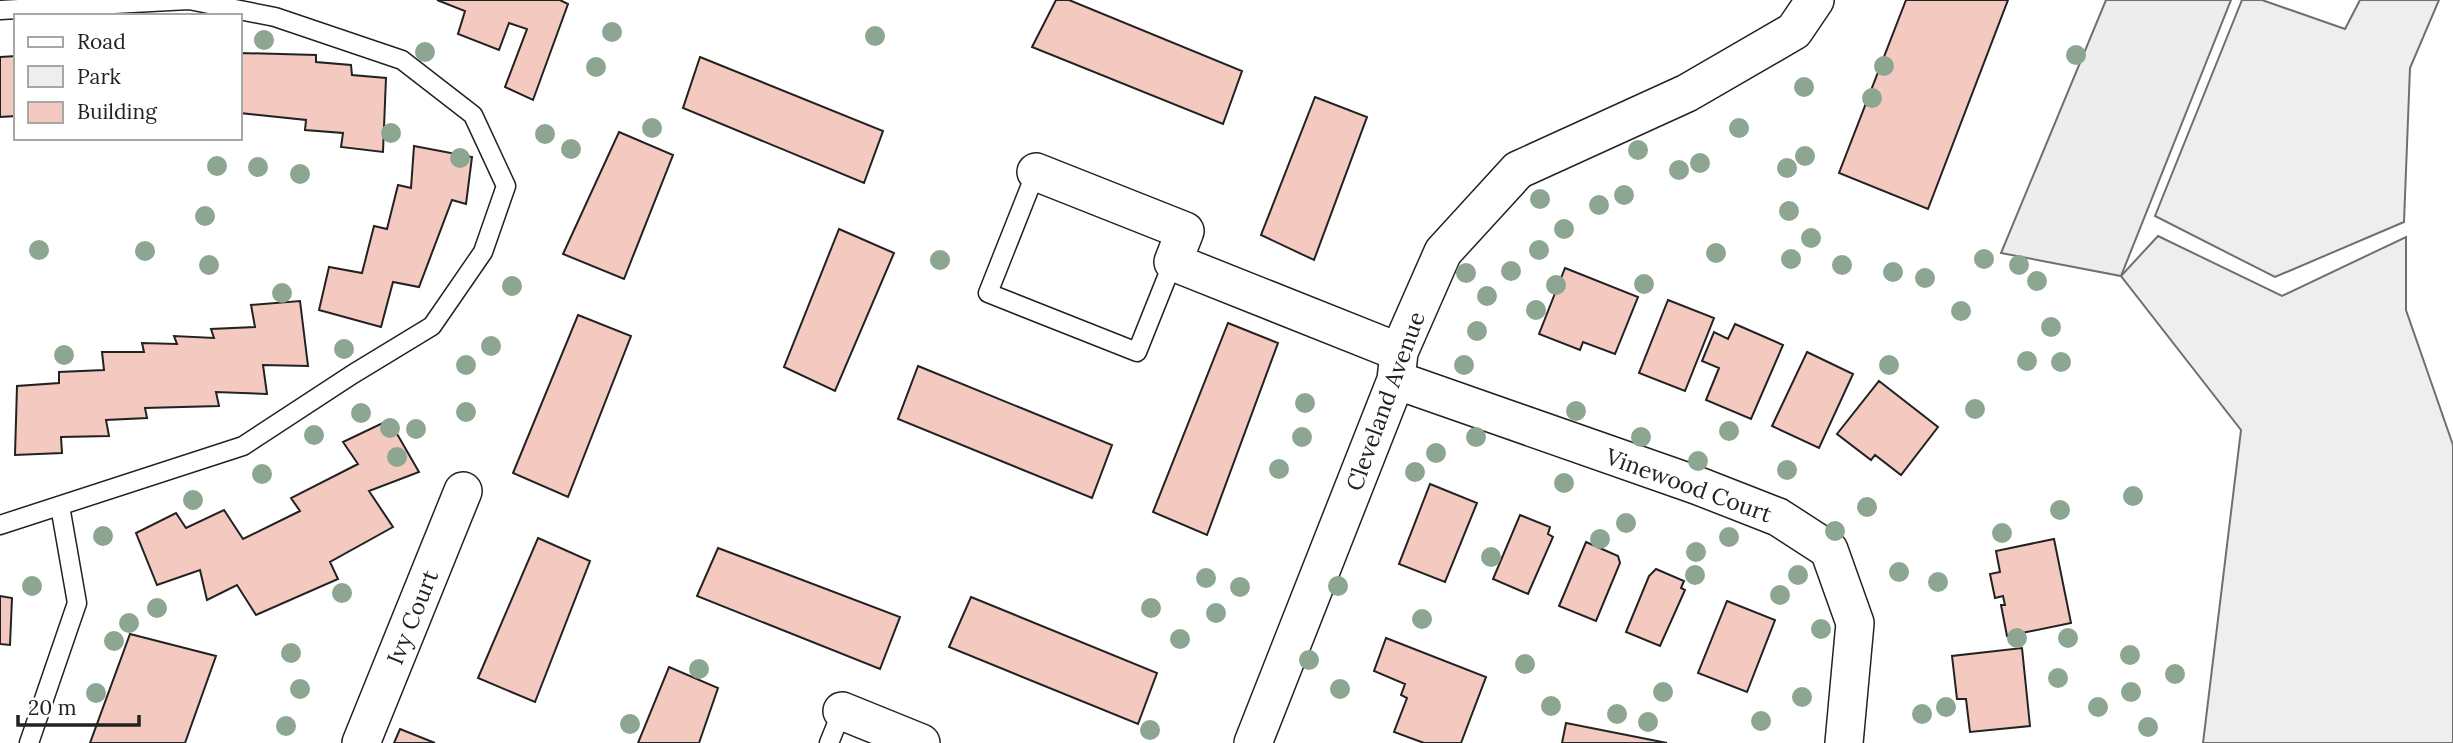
<svg xmlns="http://www.w3.org/2000/svg" width="2453" height="743" viewBox="0 0 2453 743" font-family="Lora,serif">
	<style>
		.green { fill: #eee; stroke: #6f6f6f; stroke-width: 2 }
		.parking { fill: #ededed; stroke: #6f6f6f; stroke-width: 2 }
		.building { fill: #f3c9c0; stroke: #222; stroke-width: 2 }
		.lines { fill: none; stroke-linecap: round; stroke-linejoin: round }
		.lane-casing { stroke: #222; stroke-width: 21 }
		.street-casing { stroke: #222; stroke-width: 40 }
		.lane { stroke: #fff; stroke-width: 18 }
		.street { stroke: #fff; stroke-width: 37 }
		.tree { fill: #8da692 }
		.labels { text-anchor: middle; dominant-baseline: central; stroke-width: 5; stroke-linejoin: round; paint-order: stroke }
		.street-label { font-size: 23px; fill: #222; stroke: #fff }
	</style>
	<rect width="100%" height="100%" fill="#fff"/>
	<path class="green" d="M2242 0H2262L2345 29 2360 0H2439L2410 68 2404 222 2275 277 2155 216Z
		M2158 236 2282 296 2406 237V310L2453 445V743H2203L2241 430 2121 276Z"/>
	<path class="parking" d="M2106 0H2231L2121 276 2001 253Z"/>
	<path class="building" d="M437 0H560L568 4 533 100 505 87 527 29 509 23 499 50 458 34 465 11Z
		M1056 0H1069L1242 71 1223 124 1032 47Z
		M1906 0H2008L1928 209 1839 173Z
		M240 53 316 55V62L351 65 352 75 386 78 383 152 341 147 343 133 305 130 306 120 240 113Z
		M16 56V116L0 117V57Z
		M700 57 883 131 864 183 683 108Z
		M1315 97 1367 117 1314 260 1261 235Z
		M619 132 673 155 624 279 563 254Z
		M414 146 472 157 466 204 452 200 419 287 393 282 381 327 319 310 329 267 362 273 374 226 387 229 398 185 411 188Z
		M839 229 894 253 835 391 784 367Z
		M1565 268 1638 297 1615 354 1583 342 1580 350 1539 334Z
		M1668 300 1714 318 1685 391 1639 373Z
		M300 301 308 366 263 365 267 394 216 392 219 406 145 408 147 418 106 420 109 436 61 437 62 453 15 455 17 386 59 383V372L104 370 102 352H144L142 343 177 344 174 336 214 338 211 329 255 327 251 305Z
		M578 315 631 336 568 497 513 473Z
		M1228 323 1278 343 1207 535 1153 512Z
		M1735 324 1783 345 1751 419 1706 400 1719 368 1702 361 1714 332 1728 339Z
		M1807 352 1853 374 1819 448 1772 426Z
		M918 366 1112 445 1092 498 898 419Z
		M1879 381 1938 427 1901 475 1875 455 1871 460 1837 434Z
		M389 420 419 472 369 491 393 527 330 562 338 579 256 615 237 585 207 600 200 570 157 585 136 533 176 513 186 528 224 510 243 539 300 511 291 498 358 464 343 442Z
		M1430 484 1477 503 1445 582 1399 564Z
		M1520 515 1550 527 1548 534 1553 537 1528 594 1493 579Z
		M538 538 590 561 535 702 478 678Z
		M2054 539 2071 623 2007 636 2001 605H2005L2003 596 1995 598 1990 574 2000 572 1996 551Z
		M1586 542 1618 556 1620 563 1596 621 1559 606Z
		M718 548 900 617 880 669 697 596Z
		M1656 569 1684 581 1681 588 1685 590 1660 646 1626 632 1649 576Z
		M0 596 12 598 10 645 0 644Z
		M971 597 1157 673 1138 724 949 647Z
		M1727 601 1775 620 1747 692 1698 673Z
		M130 634 216 656 185 743H90Z
		M1386 638 1486 677 1461 743H1424L1394 732 1407 698 1401 695 1405 684 1374 671Z
		M2022 648 2030 726 1970 732 1966 699H1957L1952 656Z
		M669 667 718 688 699 743H638Z
		M1566 723 1667 743H1562Z
		M400 729 435 743H394Z"/>
	<g class="lines">
		<g class="lane-casing">
			<path id="lane" d="M0 10 189 0 275 17 402 60 473 115 506 186 483 252 432 326 353 374 243 446 0 525
				M1036 172 988 293 1137 352 1173 262
				M29 743 77 603 60 506
				M829 743 842 711"/>
		</g>
		<g class="street-casing">
			<path id="street" d="M1036 172 1185 231 1173 262 1399 352
				M1396 380 1696 485 1778 517 1829 550 1855 623 1844 743
				M842 711 921 743
				M361 743 463 491
				M1253 743 1396 380 1399 352 1443 252 1518 170 1687 93 1794 31 1815 0"/>
		</g>
		<use href="#lane" class="lane"/>
		<use href="#street" class="street"/>
	</g>
	<g class="tree">
		<circle cx="612" cy="32" r="10"/>
		<circle cx="875" cy="36" r="10"/>
		<circle cx="264" cy="40" r="10"/>
		<circle cx="425" cy="52" r="10"/>
		<circle cx="2076" cy="55" r="10"/>
		<circle cx="1884" cy="66" r="10"/>
		<circle cx="596" cy="67" r="10"/>
		<circle cx="1804" cy="87" r="10"/>
		<circle cx="1872" cy="98" r="10"/>
		<circle cx="652" cy="128" r="10"/>
		<circle cx="1739" cy="128" r="10"/>
		<circle cx="391" cy="133" r="10"/>
		<circle cx="545" cy="134" r="10"/>
		<circle cx="571" cy="149" r="10"/>
		<circle cx="1638" cy="150" r="10"/>
		<circle cx="1805" cy="156" r="10"/>
		<circle cx="460" cy="158" r="10"/>
		<circle cx="1700" cy="163" r="10"/>
		<circle cx="217" cy="166" r="10"/>
		<circle cx="258" cy="167" r="10"/>
		<circle cx="1787" cy="168" r="10"/>
		<circle cx="1679" cy="170" r="10"/>
		<circle cx="300" cy="174" r="10"/>
		<circle cx="1624" cy="195" r="10"/>
		<circle cx="1540" cy="199" r="10"/>
		<circle cx="1599" cy="205" r="10"/>
		<circle cx="1789" cy="211" r="10"/>
		<circle cx="205" cy="216" r="10"/>
		<circle cx="1564" cy="229" r="10"/>
		<circle cx="1811" cy="238" r="10"/>
		<circle cx="39" cy="250" r="10"/>
		<circle cx="1539" cy="250" r="10"/>
		<circle cx="145" cy="251" r="10"/>
		<circle cx="1716" cy="253" r="10"/>
		<circle cx="1791" cy="259" r="10"/>
		<circle cx="1984" cy="259" r="10"/>
		<circle cx="940" cy="260" r="10"/>
		<circle cx="209" cy="265" r="10"/>
		<circle cx="1842" cy="265" r="10"/>
		<circle cx="2019" cy="265" r="10"/>
		<circle cx="1511" cy="271" r="10"/>
		<circle cx="1893" cy="272" r="10"/>
		<circle cx="1466" cy="273" r="10"/>
		<circle cx="1925" cy="278" r="10"/>
		<circle cx="2037" cy="281" r="10"/>
		<circle cx="1644" cy="284" r="10"/>
		<circle cx="1556" cy="285" r="10"/>
		<circle cx="512" cy="286" r="10"/>
		<circle cx="282" cy="293" r="10"/>
		<circle cx="1487" cy="296" r="10"/>
		<circle cx="1536" cy="310" r="10"/>
		<circle cx="1961" cy="311" r="10"/>
		<circle cx="2051" cy="327" r="10"/>
		<circle cx="1477" cy="331" r="10"/>
		<circle cx="491" cy="346" r="10"/>
		<circle cx="344" cy="349" r="10"/>
		<circle cx="64" cy="355" r="10"/>
		<circle cx="2027" cy="361" r="10"/>
		<circle cx="2061" cy="362" r="10"/>
		<circle cx="466" cy="365" r="10"/>
		<circle cx="1464" cy="365" r="10"/>
		<circle cx="1889" cy="365" r="10"/>
		<circle cx="1305" cy="403" r="10"/>
		<circle cx="1975" cy="409" r="10"/>
		<circle cx="1576" cy="411" r="10"/>
		<circle cx="466" cy="412" r="10"/>
		<circle cx="361" cy="413" r="10"/>
		<circle cx="390" cy="428" r="10"/>
		<circle cx="416" cy="429" r="10"/>
		<circle cx="1729" cy="431" r="10"/>
		<circle cx="314" cy="435" r="10"/>
		<circle cx="1302" cy="437" r="10"/>
		<circle cx="1476" cy="437" r="10"/>
		<circle cx="1641" cy="437" r="10"/>
		<circle cx="1436" cy="453" r="10"/>
		<circle cx="397" cy="457" r="10"/>
		<circle cx="1698" cy="461" r="10"/>
		<circle cx="1279" cy="469" r="10"/>
		<circle cx="1787" cy="470" r="10"/>
		<circle cx="1415" cy="472" r="10"/>
		<circle cx="262" cy="474" r="10"/>
		<circle cx="1564" cy="483" r="10"/>
		<circle cx="2133" cy="496" r="10"/>
		<circle cx="193" cy="500" r="10"/>
		<circle cx="1867" cy="507" r="10"/>
		<circle cx="2060" cy="510" r="10"/>
		<circle cx="1626" cy="523" r="10"/>
		<circle cx="1835" cy="531" r="10"/>
		<circle cx="2002" cy="533" r="10"/>
		<circle cx="103" cy="536" r="10"/>
		<circle cx="1729" cy="537" r="10"/>
		<circle cx="1600" cy="539" r="10"/>
		<circle cx="1696" cy="552" r="10"/>
		<circle cx="1491" cy="557" r="10"/>
		<circle cx="1899" cy="572" r="10"/>
		<circle cx="1695" cy="575" r="10"/>
		<circle cx="1798" cy="575" r="10"/>
		<circle cx="1206" cy="578" r="10"/>
		<circle cx="1938" cy="582" r="10"/>
		<circle cx="32" cy="586" r="10"/>
		<circle cx="1338" cy="586" r="10"/>
		<circle cx="1240" cy="587" r="10"/>
		<circle cx="342" cy="593" r="10"/>
		<circle cx="1780" cy="595" r="10"/>
		<circle cx="157" cy="608" r="10"/>
		<circle cx="1151" cy="608" r="10"/>
		<circle cx="1216" cy="613" r="10"/>
		<circle cx="1422" cy="619" r="10"/>
		<circle cx="129" cy="623" r="10"/>
		<circle cx="1821" cy="629" r="10"/>
		<circle cx="2017" cy="638" r="10"/>
		<circle cx="2068" cy="638" r="10"/>
		<circle cx="1180" cy="639" r="10"/>
		<circle cx="114" cy="641" r="10"/>
		<circle cx="291" cy="653" r="10"/>
		<circle cx="2130" cy="655" r="10"/>
		<circle cx="1309" cy="660" r="10"/>
		<circle cx="1525" cy="664" r="10"/>
		<circle cx="699" cy="669" r="10"/>
		<circle cx="2175" cy="674" r="10"/>
		<circle cx="2058" cy="678" r="10"/>
		<circle cx="300" cy="689" r="10"/>
		<circle cx="1340" cy="689" r="10"/>
		<circle cx="1663" cy="692" r="10"/>
		<circle cx="2131" cy="692" r="10"/>
		<circle cx="96" cy="693" r="10"/>
		<circle cx="1802" cy="697" r="10"/>
		<circle cx="1551" cy="706" r="10"/>
		<circle cx="1946" cy="707" r="10"/>
		<circle cx="2098" cy="707" r="10"/>
		<circle cx="1617" cy="714" r="10"/>
		<circle cx="1922" cy="714" r="10"/>
		<circle cx="1761" cy="721" r="10"/>
		<circle cx="1648" cy="722" r="10"/>
		<circle cx="630" cy="724" r="10"/>
		<circle cx="286" cy="726" r="10"/>
		<circle cx="2148" cy="727" r="10"/>
		<circle cx="1150" cy="730" r="10"/>
	</g>
	<g class="labels">
		<g class="street-label">
			<text transform="translate(1385 401) rotate(-70)">Cleveland Avenue</text>
			<text transform="translate(1689 485) rotate(20)">Vinewood Court</text>
			<text transform="translate(412 617) rotate(-68)">Ivy Court</text>
		</g>
	</g>
	<rect x="14" y="14" width="228" height="126" fill="#ffffff" stroke="#a7a7a7" stroke-width="2"/>
	<rect x="28" y="37" width="35" height="10" fill="#ffffff" stroke="#a7a7a7" stroke-width="2"/>
	<text x="77" y="49" font-size="21" fill="#222222">Road</text>
	<rect x="28" y="66" width="35" height="21" fill="#eeeeee" stroke="#a7a7a7" stroke-width="2"/>
	<text x="77" y="84" font-size="21" fill="#222222">Park</text>
	<rect x="28" y="102" width="35" height="21" fill="#f3c9c0" stroke="#a7a7a7" stroke-width="2"/>
	<text x="77" y="119" font-size="21" fill="#222222">Building</text>
	<path d="M18 715v10h121v-10" fill="none" stroke="#222222" stroke-width="3.5"/>
	<text x="28" y="715" font-size="21" fill="#222222" stroke="#ffffff" stroke-width="5" paint-order="stroke">20 m</text>
</svg>
